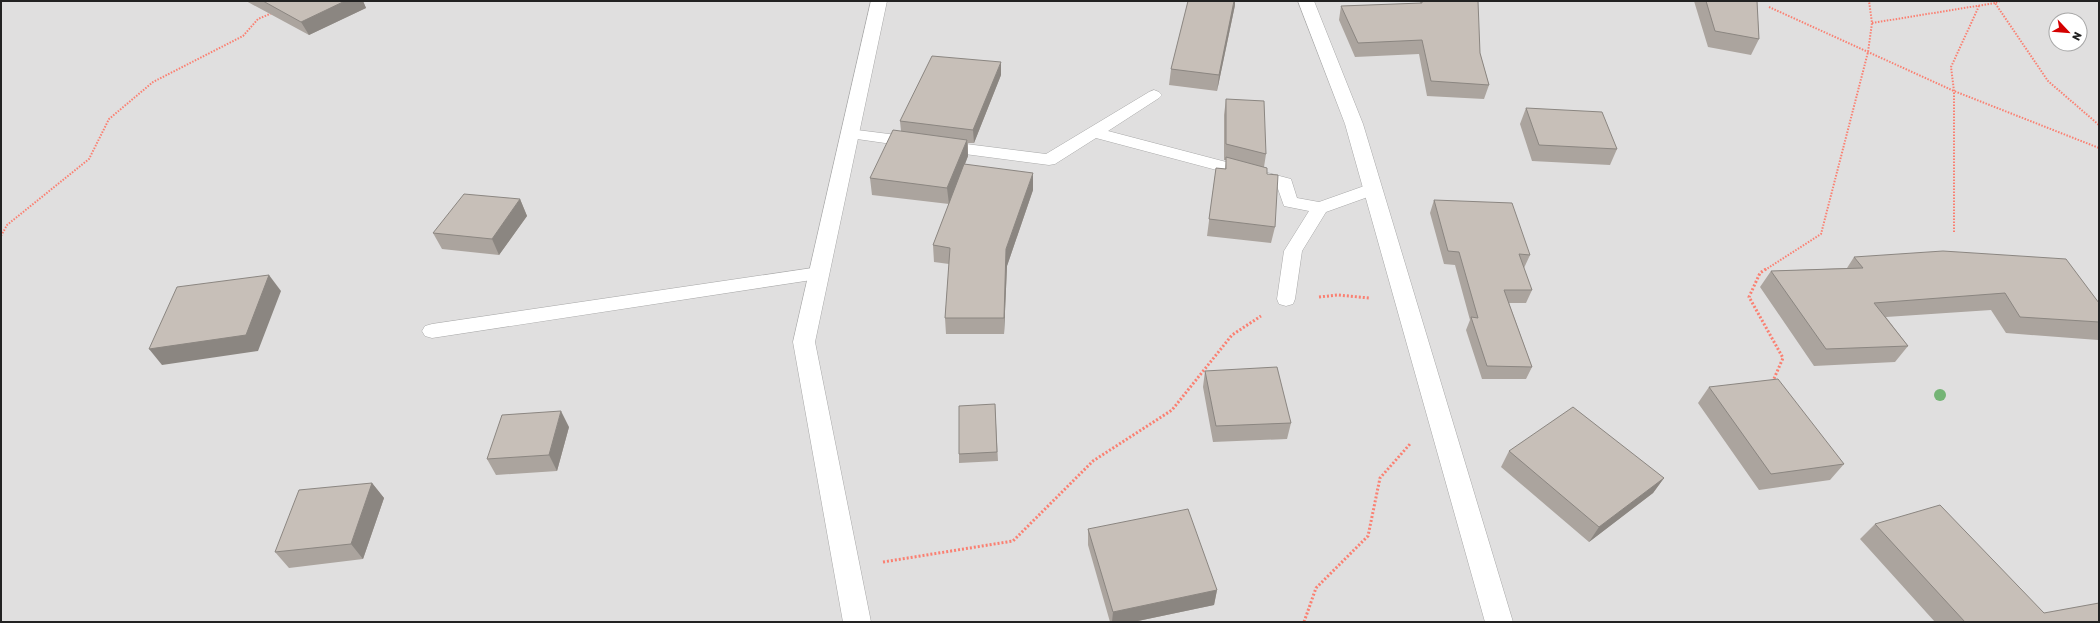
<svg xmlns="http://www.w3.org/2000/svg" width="2100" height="623" viewBox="0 0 2100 623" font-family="Rubik,sans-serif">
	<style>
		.residential { fill: #e0dfdf; fill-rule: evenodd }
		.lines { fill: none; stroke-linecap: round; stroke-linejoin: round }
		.lane-casing { stroke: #a9a9a9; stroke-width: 1 }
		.street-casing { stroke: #a9a9a9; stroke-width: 1 }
		.path-far1 { stroke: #fa8072; stroke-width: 2; stroke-dasharray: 1.5 1.5; stroke-linecap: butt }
		.path { stroke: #fa8072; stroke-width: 3; stroke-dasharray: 2 2; stroke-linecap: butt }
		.lane { fill: #fff; fill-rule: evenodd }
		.street { fill: #fff; fill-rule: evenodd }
		.tree { fill: #74b475 }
		.wall { fill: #aba49e }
		.shaded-wall { fill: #8b8681 }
		.building { fill: #c7bfb8; stroke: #8b8681 }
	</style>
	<rect width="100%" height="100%" fill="#f2efe9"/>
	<path class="residential" d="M1 1H2099V622H1ZM2056 20H2080V44H2056Z"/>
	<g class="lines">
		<g class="lane-casing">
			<path id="lane" d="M1154 90 1159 92 1162 95 1159 98 1108 131 1291 179 1297 198 1319 202 1367 185 1373 184 1379 185 1382 189 1379 193 1326 212 1302 251 1295 299 1293 304 1286 306 1279 304 1277 299 1284 251 1309 211 1284 206 1277 186 1096 138 1055 164 1049 165 942 151 936 150 934 146 936 142 942 141 1046 154 1149 92Z
				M849 129 913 137 919 138 921 142 919 146 913 147 843 137 841 134 843 131Z
				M819 267 825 268 828 273 825 278 432 338 425 336 422 331 425 326 432 324Z"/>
		</g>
		<g class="street-casing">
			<path id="street" d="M871 1H887L815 342 871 622H843L793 342Z
				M1298 1H1314L1363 124 1513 622H1485L1345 124Z"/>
		</g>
		<path class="path-far1" d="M2000 1 1995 3 2048 81 2099 125
			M1769 7 1954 91 2099 148
			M1872 23 1995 3
			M1954 232V91L1951 67 1979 6
			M1 236 7 225 89 159 109 119 153 82 243 36 258 19 272 13
			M1765 270 1821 234 1868 52 1872 23 1869 1"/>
		<path class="path" d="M1766 269 1760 273 1749 297 1783 358 1773 381
			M1319 297 1338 295 1369 298
			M883 562 1013 541 1093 461 1172 410 1232 335 1261 316
			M1304 622 1316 588 1368 536 1380 478 1410 444"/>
		<use href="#lane" class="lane"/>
		<use href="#street" class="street"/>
	</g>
	<circle class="tree" cx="1940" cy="395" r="6"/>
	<path class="wall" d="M246 1H363L366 8 309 35Z
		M1420 1H1475L1480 53 1489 85 1484 99 1427 96 1419 54 1355 57 1339 20 1341 6 1420 4Z
		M1694 1H1757L1759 39 1751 55 1708 47Z
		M1235 5 1217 91 1169 85 1171 69Z
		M1001 75 974 143H968V156L965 164 1033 190 1007 266 1004 334H946L945 318 949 264 934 262 933 245 949 204 872 195 870 178 901 131 900 121Z
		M1226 99 1266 154 1264 167 1267 174 1275 227 1271 243 1207 236 1216 168 1225 169 1226 160H1224V115Z
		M1526 108 1617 149 1610 165 1532 161 1520 124Z
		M520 199 527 216 499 255 442 249 433 233Z
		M1434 200 1530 255 1524 268H1523L1532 290 1526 303H1509L1532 367 1526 379H1482L1466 330 1470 320 1455 265 1444 264 1430 213Z
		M1854 257 2099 303V339L2098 340 2006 333 1991 310 1886 317 1908 346 1895 362 1814 366 1760 287 1771 271 1847 268Z
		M1205 371 1291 423 1287 439 1213 442 1203 387Z
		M1709 387 1844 464 1830 480 1759 490 1698 403Z
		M995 404 998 461 959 463V454Z
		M569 427 557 471 496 475 487 459Z
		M1509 451 1664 478 1653 493 1589 542 1501 467Z
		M372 483 384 498 363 559 289 568 275 552Z
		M1875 524 2044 613 2099 622H1935L1860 539Z
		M1088 529 1217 590 1214 605 1133 622H1110L1088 545Z"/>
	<path class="shaded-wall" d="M345 1H363L366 8 309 35 301 22Z
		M1234 1H1235V5L1217 91 1219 75Z
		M1001 62V75L974 143 973 130Z
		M967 140 968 156 949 204 947 188Z
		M1033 173V190L1007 266 1004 334V318L1006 249Z
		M520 199 527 216 499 255 492 239Z
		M269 275 281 291 258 351 162 365 149 349Z
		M561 411 569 427 557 471 549 455Z
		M1664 478 1653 493 1589 542 1599 527Z
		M372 483 384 498 363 559 351 544Z
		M1217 590 1214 605 1133 622H1112L1113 612Z"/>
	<path class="building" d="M263 1H345L301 22Z
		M1188 1H1234L1219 75 1171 69Z
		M1422 1H1478L1480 53 1489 85 1431 81 1422 40 1358 43 1341 6 1422 3Z
		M1706 1H1757L1759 39 1715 31Z
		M932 56 1001 62 973 130 900 121Z
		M1226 99 1264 101 1266 154 1226 144Z
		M1526 108 1602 112 1617 149 1539 145Z
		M893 130 967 140 947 188 870 178Z
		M1226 157 1267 168V174L1278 175 1275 227 1209 219 1216 168 1226 169Z
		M964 164 1033 173 1006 249 1004 318H945L950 248 933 245Z
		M464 194 520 199 492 239 433 233Z
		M1434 200 1512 203 1530 255 1519 254 1532 290H1504L1532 367 1487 366 1471 317 1478 318 1459 252 1448 251Z
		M1943 251 2066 259 2099 303V322L2020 317 2005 293 1874 303 1908 346 1826 349 1771 271 1863 268 1854 257Z
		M269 275 246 335 149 349 177 287Z
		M1277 367 1291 423 1216 426 1205 371Z
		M1778 379 1844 464 1771 474 1709 387Z
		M995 404 997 452 959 454V406Z
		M1573 407 1664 478 1599 527 1509 451Z
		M561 411 549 455 487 459 502 415Z
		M372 483 351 544 275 552 299 490Z
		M1940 505 2044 613 2099 603V622H1965L1875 524Z
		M1188 509 1217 590 1113 612 1088 529Z"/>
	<rect width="2100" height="623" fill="none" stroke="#222222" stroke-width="4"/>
	<g transform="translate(2068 32) rotate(116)"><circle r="19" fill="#ffffff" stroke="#a7a7a7"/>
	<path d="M0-3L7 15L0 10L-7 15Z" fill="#d40000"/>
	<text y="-6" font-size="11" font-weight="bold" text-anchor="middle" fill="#222222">N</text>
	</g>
</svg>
